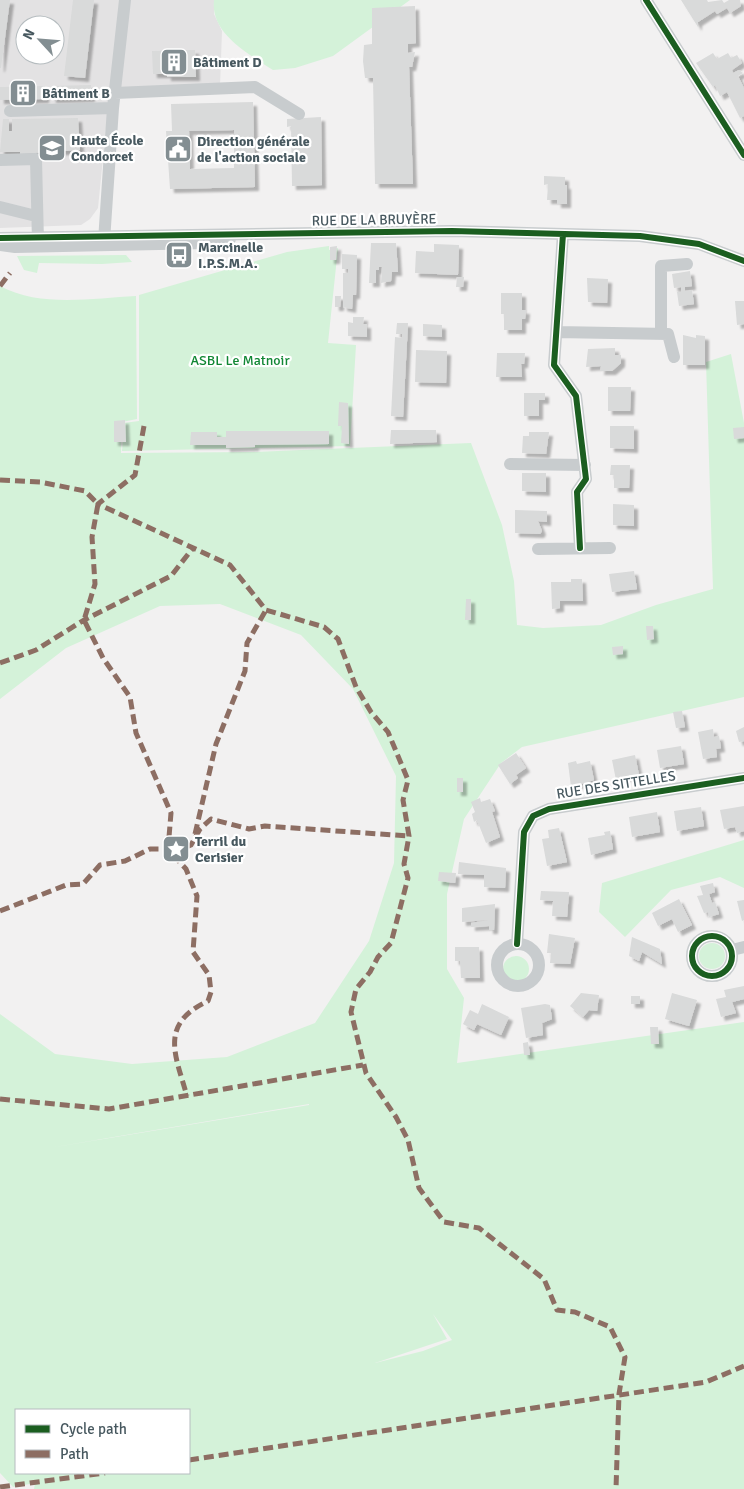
<svg xmlns="http://www.w3.org/2000/svg" width="744" height="1489" viewBox="0 0 744 1489" font-family="Signika,sans-serif">
	<style>
		.education { fill: #e3e2e3; fill-rule: evenodd }
		.green { fill: #d4f2d9; fill-rule: evenodd }
		.building { fill: #d9dada; fill-rule: evenodd; filter: url(#shadow) }
		.lines { fill: none; stroke-linecap: round; stroke-linejoin: round }
		.minor { stroke: #c8ccce; stroke-width: 12 }
		.quiet { stroke: #8d6e63; stroke-width: 5; stroke-dasharray: 10 5; stroke-linecap: butt }
		.cycleway-casing { stroke: #fff; stroke-width: 9 }
		.cycleway { stroke: #1b5e20; stroke-width: 6 }
		.labels { text-anchor: middle; dominant-baseline: central; stroke-width: 4.5; stroke-linejoin: round; paint-order: stroke }
		.poi-label { font-size: 14px; font-weight: bold; fill: #47585f; stroke: #fff; text-anchor: start }
		.street-label { font-size: 14px; fill: #47585f; stroke: #fff }
		.park-label { font-size: 14px; fill: #118734; stroke: #fff }
	</style>
	<defs>
		<filter id="shadow"><feDropShadow dx="4" dy="4" stdDeviation="1" flood-color="#0004"/></filter>
	</defs>
	<rect width="100%" height="100%" fill="#f2f1f1"/>
	<path class="education" d="M0 0H214V14L222 31 220 86 110 88 98 208 90 219 81 225 0 228ZM25 25H55V55H25Z"/>
	<path class="green" d="M214 0H410L333 56 295 68 273 70C249 54 210 34 214 0Z
		M329 246V250L338 248 328 343 356 345 350 446 122 451 124 423 139 421V295L287 252Z
		M126 255 132 262 102 264 39 263 37 273 24 270 17 256Z
		M0 286C41 308 92 298 136 296L137 419 122 422 121 453 251 452 471 443 502 525 514 581 517 625 543 628 601 625 656 605 713 589 706 362 731 354 744 423V697L522 747 501 763 464 819 447 894V969L464 998 457 1063 744 1022V1489H34L35 1483 13 1487 0 1473V1014L55 1054 132 1064 227 1057 315 1023 369 941 394 863 396 776 353 689 301 635 220 604 160 606 66 648 0 699ZM309 1104V1105L49 1148ZM433 1314 452 1340 423 1351 375 1363 447 1339ZM16 1410H189V1473H16Z
		M744 840V888L720 877 671 890 625 937 599 912 602 883Z
		M699 956a13 13 0 1 1 26 0a13 13 0 1 1-26 0Z
		M503 969a13 13 0 1 1 26 0a13 13 0 1 1-26 0Z"/>
	<path class="building" d="M0 0H10L1 68H0Z
		M73 0H94L85 78 64 76Z
		M681 0H707L708 2 722 0 724 3 729 0H740L741 6 730 13 727 8 717 14 715 11 698 22V27Z
		M415 6 416 43 408 44V53L415 52 412 67H409L413 184H375L373 78H365L363 61 364 45 372 44V8Z
		M195 50 196 77H167V74H153L152 51Z
		M713 53 717 59 728 53 731 58 737 55 742 63 732 70 733 73 739 70 743 73 738 76 744 88V116L740 118 727 92 720 96 715 85 713 87 696 63Z
		M91 85V98L52 99 51 86Z
		M45 86V99L0 100V87Z
		M253 102 255 187 170 189 166 131H172L171 104ZM234 130V168L190 169 189 131Z
		M321 117 322 185 292 186 291 126 287 127V119Z
		M78 118 80 150 20 154V152H0L3 119H9V131H12V119Z
		M544 176 565 177V185H567V204H557V200H547L548 184 544 185Z
		M371 243H396L398 272H392L391 281 381 283 382 267H379V270H376V283H369Z
		M434 244 459 245 458 275 415 273 416 251 434 252Z
		M337 246 336 260H330V247Z
		M342 254 357 255 356 295H353L352 309 343 307V273H348V269H342Z
		M690 271 692 286 685 287V291L692 290 694 304 679 306 677 292H681V287L674 288 672 274Z
		M457 277H464L463 287H456Z
		M587 278 608 279 607 303 588 302Z
		M501 293H522V310H526L525 319H522V330H504V314H501Z
		M335 296H341L340 307H335Z
		M735 301H744V324L737 325Z
		M353 317H364L363 324H367V337L348 336V322L353 323Z
		M397 323H408L403 417 391 416 395 337 402 338V334H396Z
		M423 324 442 325V337L423 336Z
		M683 335 696 338V335L705 336V365H683Z
		M615 348V355H621V363L612 371H600L601 366 586 367 588 349Z
		M416 350 447 351 446 383 415 382Z
		M497 353H525L524 364H521L522 377H496Z
		M608 387H631L630 411H608Z
		M524 393H545V400H539V416H524Z
		M339 402 348 403 349 444 341 443 342 426H338Z
		M125 420 126 442H114V421Z
		M610 426H634V449L610 448Z
		M744 427V438L734 439 733 428Z
		M391 430H436L437 442 390 444Z
		M226 431H329V444L255 445V447L226 448V445H190L191 432H217V437H226Z
		M529 432H549L546 454 522 453 523 436H529Z
		M611 465H630L629 488H614V475H610Z
		M522 473H546V492L522 491Z
		M613 504 634 505V526L613 525Z
		M515 510 547 511V522L538 521 542 531 540 534 515 533Z
		M634 571 637 589 612 592 609 574Z
		M571 579H582L583 601H560V608L552 609 551 582H571Z
		M466 599H471V620H465Z
		M646 626H653L654 639 647 640Z
		M623 646V654L613 655 612 647Z
		M682 711 685 727 676 728 673 712Z
		M744 727V741L739 742 736 731Z
		M713 729 714 737 719 736 721 748 716 749 717 757 703 759 698 732Z
		M681 746 684 764 660 768 657 750Z
		M516 753 526 768 516 775 518 778 510 784 498 765Z
		M635 755 639 775 616 780 612 760Z
		M576 761 577 764 590 761 594 780 571 787 568 763Z
		M457 778H463V792H457Z
		M480 798 481 802 490 799 495 811 492 812 500 837 486 843 477 820 474 822 472 814 475 812 471 802Z
		M744 806V831L737 833 735 827 724 829 720 810Z
		M701 807 704 826 677 831 674 811Z
		M657 812 660 832 632 837 629 817Z
		M559 828 567 862 547 866 542 839 549 838 548 830Z
		M610 831 613 849 591 855 588 838 605 835 604 832Z
		M459 862 506 868 505 888 484 887V875L458 874Z
		M439 872 456 873 455 883 438 881Z
		M713 883 715 892 709 894 712 903 715 902 719 914 709 917 708 912 704 913 697 896 703 895 700 886Z
		M541 891 569 892 567 917 552 916 553 901 540 900Z
		M679 899 692 925 678 932 672 919 658 926 652 913Z
		M744 900V920L742 921 737 901Z
		M495 904 494 930H489V926L471 927V923L488 920 462 922V908Z
		M549 934 575 938 570 964 550 963 551 953H547Z
		M632 937 660 949 662 964 642 952 639 961 629 956Z
		M455 947H479L480 978H461L460 961H455Z
		M744 986V999L732 1002 736 1013 721 1017 716 999 726 997 724 990Z
		M581 993 599 995 597 1011 589 1010 583 1017 570 1006Z
		M672 993 697 1000 689 1026 665 1019Z
		M631 996H640V1004H631Z
		M482 1004 509 1017 501 1035 477 1024 474 1030 463 1024 470 1010 478 1014Z
		M545 1004 550 1005 552 1019 542 1023 543 1035 526 1038 521 1008Z
		M650 1027H658L659 1044H651Z
		M528 1042 530 1055H524L523 1043Z"/>
	<g class="lines">
		<path class="minor" d="M646 0 744 155
			M115 93 255 87 299 114
			M10 111 113 108
			M0 160 36 159 38 242
			M0 207 36 216
			M563 234 554 365 576 396 586 479 577 492 580 548
			M0 238 452 231 640 236 699 244 744 261
			M104 241 113 108 125 0
			M0 245 15 247 207 243 230 239
			M557 332 668 334 674 357
			M661 334V266L687 264
			M510 464 585 465
			M538 549 610 548
			M692 956a20 20 0 1 1 40 0a20 20 0 1 1-40 0Z
			M517 944 524 832 533 816 549 809 744 778
			M497 965a21 21 0 1 1 42 0a21 21 0 1 1-42 0Z
			M732 950 744 947"/>
		<path class="quiet" d="M0 286 10 273
			M144 426 135 475 98 504 230 565 266 610 324 627 338 639 356 687 371 712 388 732 408 780 403 800 409 836 404 864 408 878 391 943 378 957 370 972 356 989 351 1012 366 1073 396 1117 408 1140 419 1188 444 1222 479 1228 544 1279 557 1310 575 1312 610 1327 625 1357 619 1394 616 1489
			M0 480 40 482 85 491 98 504 92 537 95 584 84 620 103 658 130 697 136 733 171 813 168 849 186 869 197 896 193 952 209 975 211 992 208 1001C159 1024 175 1054 187 1096
			M0 663 36 650 84 620 171 576 193 548
			M195 834 216 744 245 671 247 643 266 610
			M172 853 191 845 200 829 211 819 249 829 265 826 409 836
			M0 911 66 885 83 884 100 865 125 861 150 849H168
			M0 1099 109 1109 363 1065
			M189 1460 706 1382 744 1366
			M0 1487 105 1473"/>
		<g class="cycleway-casing">
			<path id="cycleway" d="M646 0 744 155
				M563 234 554 365 576 396 586 479 577 492 580 548
				M0 238 452 231 640 236 699 244 744 261
				M692 956a20 20 0 1 1 40 0a20 20 0 1 1-40 0Z
				M517 944 524 832 533 816 549 809 744 778"/>
		</g>
		<use href="#cycleway" class="cycleway"/>
	</g>
	<defs>
		<g id="building-square" transform="scale(1.4375)"><rect x="-9" y="-9" width="18" height="18" rx="4" fill="#838e92" stroke="#fff"/><path d="M-4-6H4V6H1V3H-1V6H-4ZM-2.5-4.3h1.7v1.8h-1.7ZM.8-4.3h1.7v1.8H.8ZM-2.5-1h1.7V.8h-1.7ZM.8-1h1.7V.8H.8Z" fill="#fff"/></g>
		<g id="university-square" transform="scale(1.4375)"><rect x="-9" y="-9" width="18" height="18" rx="4" fill="#838e92" stroke="#fff"/><path d="M0-5L7-2L0 1L-7-2ZM-4 1L0 2.5L4 1V4Q0 6-4 4Z" fill="#fff"/></g>
		<g id="civic-square" transform="scale(1.4375)"><rect x="-9" y="-9" width="18" height="18" rx="4" fill="#838e92" stroke="#fff"/><path d="M-.6-6.5H3V-4.5H.6V-3L4-1V1h2V6H-6V1h2V-1L-.6-3ZM-1.2 2.5V6h2.4V2.5Z" fill="#fff"/></g>
		<g id="bus-square" transform="scale(1.4375)"><rect x="-9" y="-9" width="18" height="18" rx="4" fill="#838e92" stroke="#fff"/><path d="M-5-6H5V4H4V6H2V4H-2V6H-4V4H-5ZM-3.5-4V0h7V-4ZM-3.5 1.2v1.5H-2V1.2ZM2 1.2v1.5H3.5V1.2Z" fill="#fff"/></g>
		<g id="sight-square" transform="scale(1.4375)"><rect x="-9" y="-9" width="18" height="18" rx="4" fill="#838e92" stroke="#fff"/><path d="M0-6L1.8-2.2L6-1.7L2.9 1.2L3.7 5.4L0 3.3L-3.7 5.4L-2.9 1.2L-6-1.7L-1.8-2.2Z" fill="#fff"/></g>
	</defs>
	<g fill-rule="evenodd">
		<use href="#building-square" x="174" y="62"/>
		<use href="#building-square" x="23" y="93"/>
		<use href="#university-square" x="52" y="148"/>
		<use href="#civic-square" x="178" y="149"/>
		<use href="#bus-square" x="179" y="255"/>
		<use href="#sight-square" x="176" y="849"/>
	</g>
	<g class="labels">
		<g class="poi-label">
			<text x="193" y="62">Bâtiment D</text>
			<text x="42" y="93">Bâtiment B</text>
			<text x="71" y="140">Haute École<tspan x="71" dy="16">Condorcet</tspan></text>
			<text x="197" y="141">Direction générale<tspan x="197" dy="16">de l'action sociale</tspan></text>
			<text x="198" y="247">Marcinelle<tspan x="198" dy="16">I.P.S.M.A.</tspan></text>
			<text x="195" y="841">Terril du<tspan x="195" dy="16">Cerisier</tspan></text>
		</g>
		<g class="street-label">
			<text transform="translate(374 220) rotate(-1)">RUE DE LA BRUYÈRE</text>
			<text transform="translate(616 785) rotate(-9)">RUE DES SITTELLES</text>
		</g>
		<g class="park-label">
			<text x="240" y="360">ASBL Le Matnoir</text>
		</g>
	</g>
	<rect x="15" y="1409" width="175" height="65" fill="#ffffff" stroke="#b5bcbf"/>
	<rect x="25" y="1425" width="25" height="8" fill="#1b5e20" stroke="#b5bcbf"/>
	<text x="60" y="1434" font-size="15" fill="#47585f">Cycle path</text>
	<rect x="25" y="1450" width="25" height="8" fill="#8d6e63" stroke="#b5bcbf"/>
	<text x="60" y="1459" font-size="15" fill="#47585f">Path</text>
	<g transform="translate(40 40) rotate(296)"><circle r="24" fill="#ffffff" stroke="#b5bcbf"/>
	<path d="M0-4L9 19L0 12L-9 19Z" fill="#838e92"/>
	<text y="-8" font-size="14" font-weight="bold" text-anchor="middle" fill="#47585f">N</text>
	</g>
</svg>
